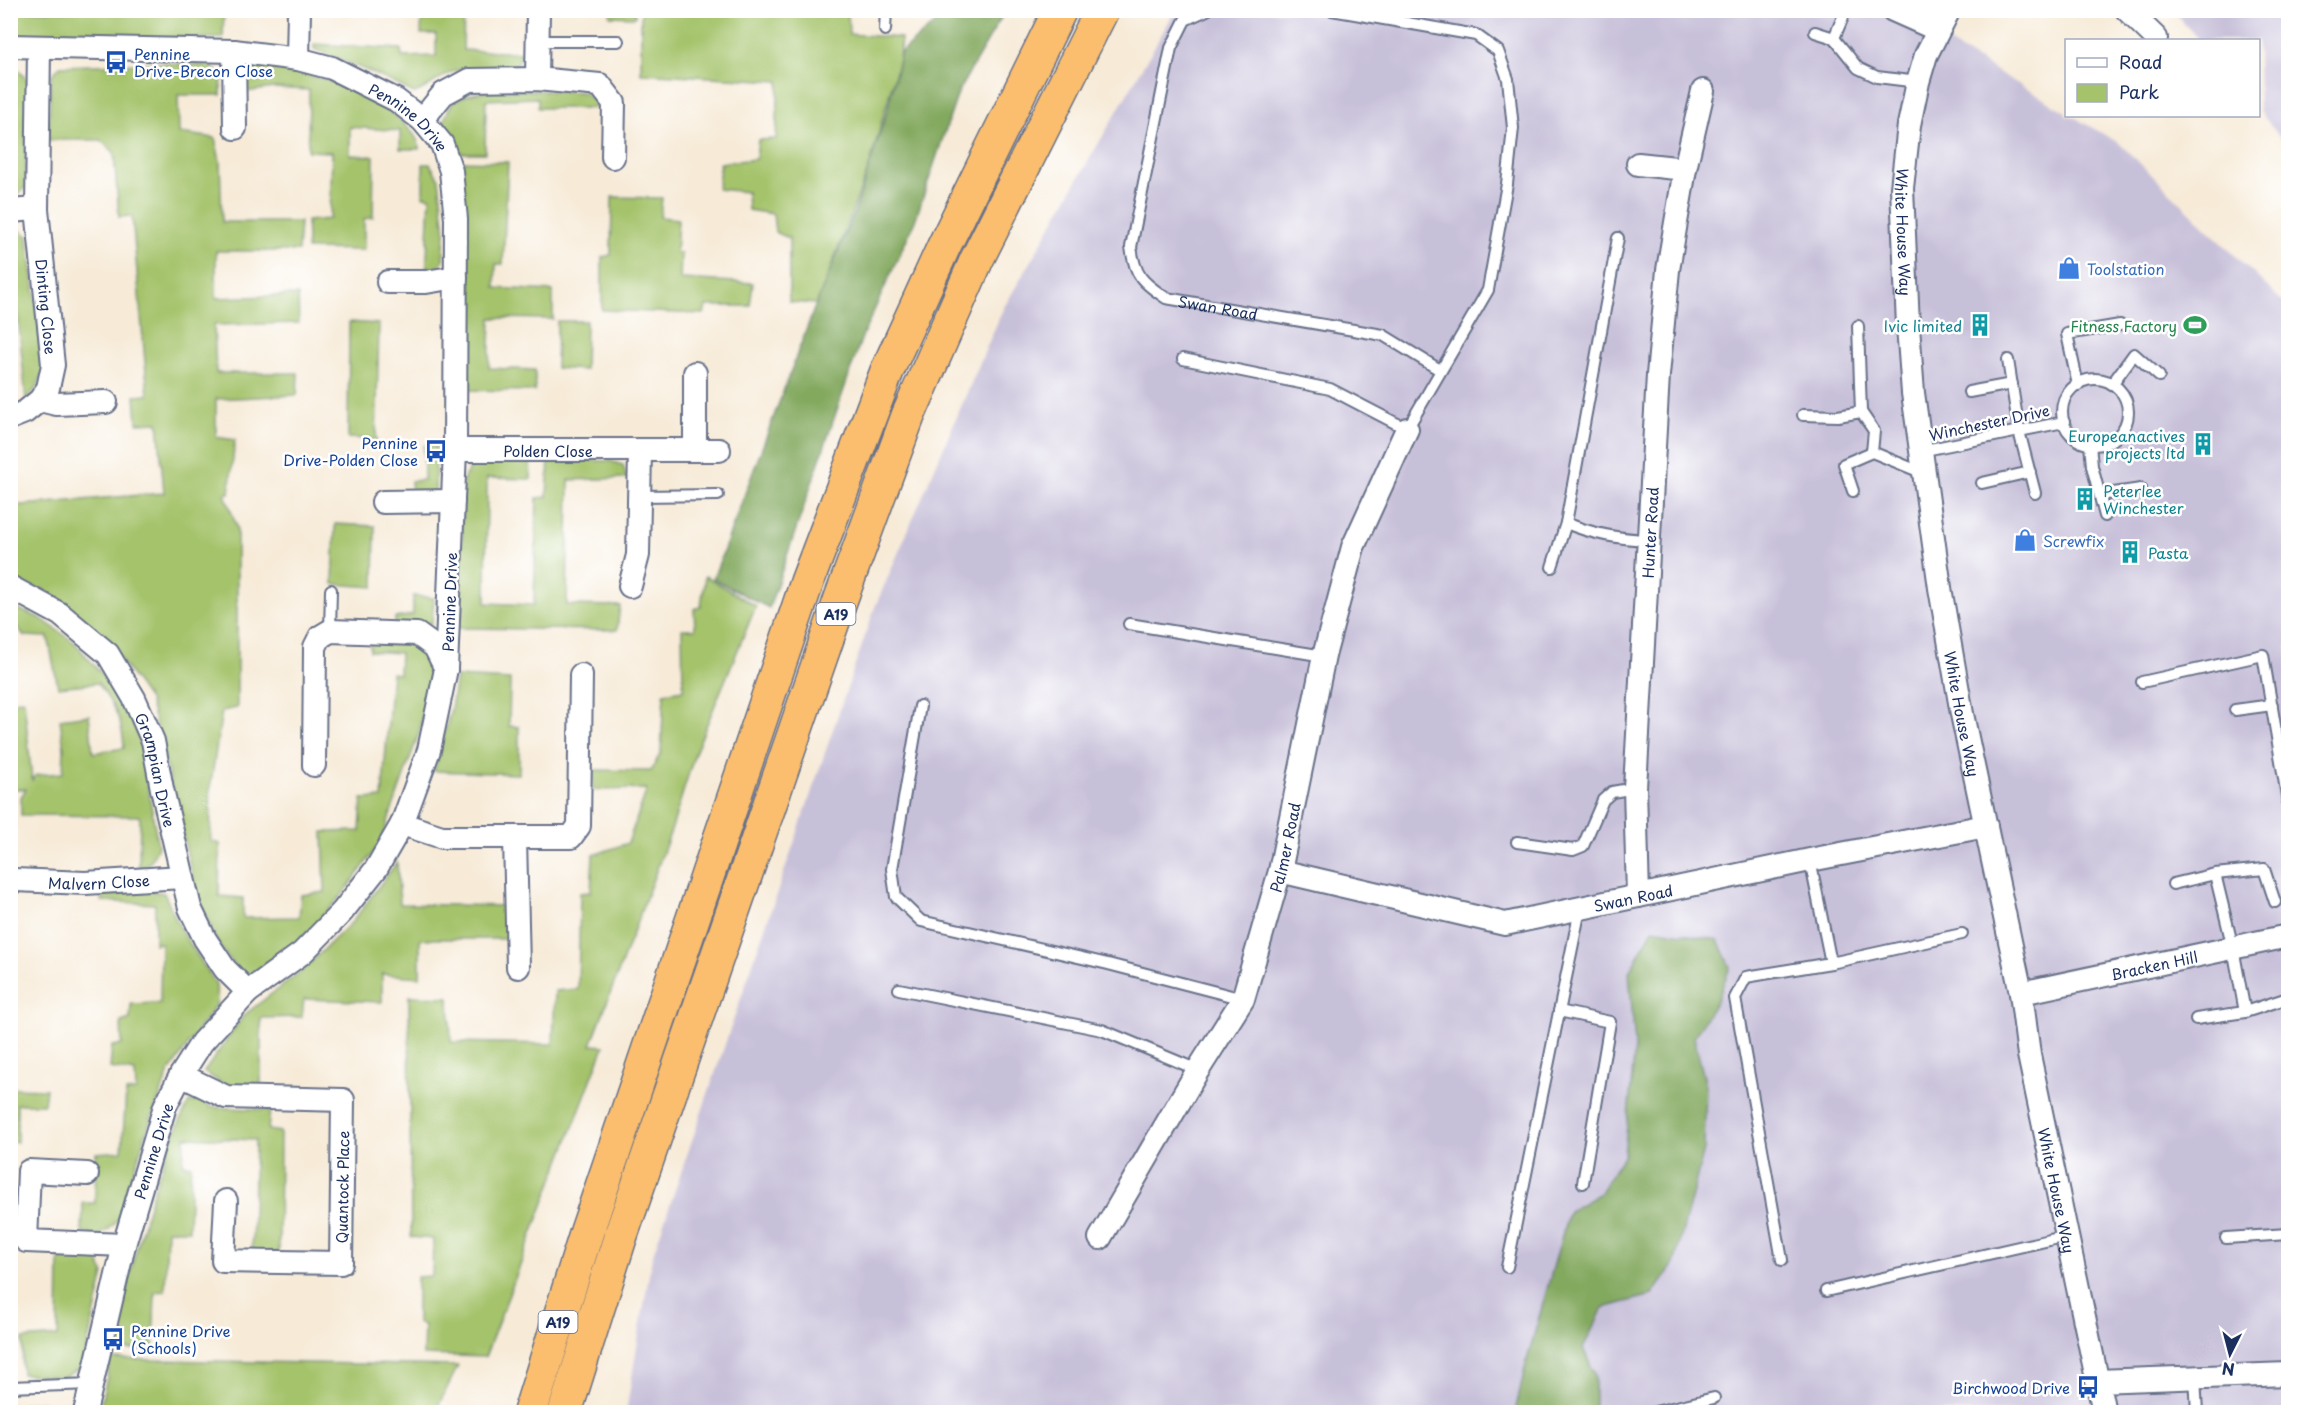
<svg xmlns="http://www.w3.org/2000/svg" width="2299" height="1423" viewBox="0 0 2299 1423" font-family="'Playpen Sans',sans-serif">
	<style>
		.industrial { fill: #c7c0d9 }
		.green { fill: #a4c36a; stroke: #607964; stroke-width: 1.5 }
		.forest { fill: #83a95e; stroke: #4f6c5e; stroke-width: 1.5 }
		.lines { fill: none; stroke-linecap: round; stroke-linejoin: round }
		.lane-casing { stroke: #687189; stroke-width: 14 }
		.street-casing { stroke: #687189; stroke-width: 26 }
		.highway-casing { stroke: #687189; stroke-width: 36 }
		.lane { stroke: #fff; stroke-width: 10 }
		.street { stroke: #fff; stroke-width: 22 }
		.highway { stroke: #fbbe6e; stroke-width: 33 }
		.labels { text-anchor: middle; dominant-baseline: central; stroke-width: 5; stroke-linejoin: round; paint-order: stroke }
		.shield { fill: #fff; stroke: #5f6d8e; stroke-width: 1.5 }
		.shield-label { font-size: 14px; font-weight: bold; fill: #1b2f5e }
		.transit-label { font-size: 15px; fill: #164399; stroke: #fff; text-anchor: start }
		.street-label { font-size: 15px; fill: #1b2f5e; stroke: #fff }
		.shop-label { font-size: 15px; fill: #366cbe; stroke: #fff; text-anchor: start }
		.culture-label { font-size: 15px; fill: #0d838f; stroke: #fff; text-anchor: end }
		.leisure-label { font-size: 15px; fill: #27864d; stroke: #fff; text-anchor: end }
	</style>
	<rect width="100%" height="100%" fill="#fff"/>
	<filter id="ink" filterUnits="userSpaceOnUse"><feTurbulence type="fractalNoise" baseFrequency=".0167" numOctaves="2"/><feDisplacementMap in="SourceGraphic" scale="12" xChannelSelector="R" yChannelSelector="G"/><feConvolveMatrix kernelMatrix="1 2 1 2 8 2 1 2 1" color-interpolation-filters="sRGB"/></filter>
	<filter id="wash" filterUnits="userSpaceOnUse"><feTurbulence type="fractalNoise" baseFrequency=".008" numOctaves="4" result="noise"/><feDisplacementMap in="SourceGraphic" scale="24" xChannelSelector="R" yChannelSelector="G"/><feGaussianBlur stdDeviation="1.35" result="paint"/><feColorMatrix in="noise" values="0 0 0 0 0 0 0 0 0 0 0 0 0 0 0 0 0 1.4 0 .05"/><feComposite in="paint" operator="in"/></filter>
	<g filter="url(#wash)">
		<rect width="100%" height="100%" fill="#f7ebd8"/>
		<path class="industrial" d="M1175 11H1894L2066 112V116H2072L2119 143 2288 307V1412H626L652 1257 875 607 1003 309Z
			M2173 11H2288V147L2259 111 2258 40H2199Z"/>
		<path class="green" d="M464 10 463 50 522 53 519 62C500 75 476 64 455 71 440 76 429 88 414 93L373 73 314 49V44L401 49 402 57 436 56V34H421L422 11Z
			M10 11H224L223 38 11 39Z
			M610 11H635V17L610 16Z
			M641 11H848L849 34 901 38 899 60 869 167 817 304 789 302V238L775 232 773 214 748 210 747 192 718 189 720 163 756 159 758 140 776 139 779 81 641 73Z
			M10 60 28 81 25 188 11 198Z
			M164 63 211 66 222 76 221 95H178L179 133 215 138 220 161 222 222H300L298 251H216V298L298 295 299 323 214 325 216 373H298L297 395 216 399V437L235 440 229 493 225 494 237 528V708L222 711 210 789 211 841 220 844 219 896 243 898V918L299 917 301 895 325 892 323 832 360 831 362 799 382 798 392 673 399 674 400 653 370 651V640L419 644 427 655 432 668 419 733 380 844 342 895 298 942 246 978 219 946 197 895 160 739 149 700 114 650 11 576V506L164 493 158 422 137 423 135 396 148 395 132 216 119 217 114 152 100 140H48L51 76 60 66Z
			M258 66C309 73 364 85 403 123 411 131 419 138 419 149H400V131L350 127V155L374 156 373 217 364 219V250L307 249V221L330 219 332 152 308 151 309 90 273 88 240 93 239 80 248 70Z
			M557 91 583 92 595 101V108H538V98L486 100 485 153H454L442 130C444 121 446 111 452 104 470 85 532 91 557 91Z
			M456 161 508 162 503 264H496L495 288 553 291V319L491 318 489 368 535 370V391L465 390Z
			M423 164H430L439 179 445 233 443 261 433 275 426 277 430 197 423 196Z
			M612 197 662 198 660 217 678 219 676 253H681L680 279 753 283 750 306H706L704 314 602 310V257L611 255Z
			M10 224 28 236 44 370 37 387 26 400 11 244Z
			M557 321H586L585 370 556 368Z
			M349 322 379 324 376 443 371 439 348 438Z
			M424 446H436L435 494 412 492 411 481 424 480Z
			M549 459 610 461 623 465 627 478 569 480 567 605 620 606 617 630 458 628V603H461L463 480 469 469 478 461 530 460 531 479 487 478 486 603 534 605 537 498 547 497Z
			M335 524 375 526 374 587 333 584Z
			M705 576 756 606 695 753 671 831 591 1045 604 1046 485 1357 423 1355 424 1325 417 1323V1277L432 1276 433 1239 411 1237 409 996 449 997 451 1042 553 1044 555 991 578 989 580 893 591 892 593 855 628 843 647 789 593 790 594 770 651 771 661 752 664 693 683 690 682 629H695L694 609 701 607Z
			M413 596 434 598 432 623 420 625H395V618L413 615Z
			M10 606 40 618 74 642 112 686 131 717 141 746 158 846C153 857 151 866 139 868L140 816 21 815V797L26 789H11V701L24 700 32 780 36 775 63 773 64 749 60 719 89 715 93 753 124 748C123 720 114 706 98 683L58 687 48 637 24 636 15 624H11Z
			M456 677 510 680 509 726 519 727V774L434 771 451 709Z
			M397 862 400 904 508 906 510 939H420V977L382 974V1002L304 999 302 1017 261 1018V1087L231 1089 204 1072 244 1015 304 969 353 921Z
			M145 890 164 893 182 932 216 984 217 1003 169 1072 147 1130 118 1220 107 1231 95 1237 82 1231 83 1203H95L96 1153 122 1151 126 1092 136 1091 135 1072 110 1068 112 1046 122 1045 121 1022 130 1019 131 1004 160 1003 161 943 155 944V904L101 901 103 893Z
			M11 1088 46 1089 44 1104H17V1142H11Z
			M203 1101 209 1107 270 1110 268 1130 280 1132 279 1253 252 1251 255 1140 185 1137 183 1164 191 1165 189 1230H167L165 1291 155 1292 153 1350H110C133 1267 150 1179 189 1102Z
			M83 1250 97 1259 104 1273 82 1367 64 1377 22 1374 23 1339 58 1336 59 1251Z
			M111 1359 458 1366 435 1412H99Z
			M43 1402 56 1412H22L23 1404Z"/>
		<path class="forest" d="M951 10 1005 11 959 90 915 221 862 337 769 608 713 579 814 309 855 211 887 111 901 52Z
			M1653 929 1718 940 1730 967 1718 998 1694 1037 1706 1086 1704 1150 1674 1264 1652 1295 1603 1308 1583 1348 1595 1376V1412H1515L1527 1360 1569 1211 1599 1194 1624 1155 1635 1046 1629 972Z"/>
	</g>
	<g filter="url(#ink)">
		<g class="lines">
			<g class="lane-casing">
				<g id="lane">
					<path id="s1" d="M1207 10 1185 20 1171 48 1131 247C1135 276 1142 282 1166 298L1383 335 1440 370"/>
					<path d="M885 30 886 10"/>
					<path d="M1815 32 1834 38 1858 68 1877 77 1918 82"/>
					<path d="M1834 38 1843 17"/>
					<path d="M537 41H618"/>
					<path d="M1618 238 1566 523C1592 534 1620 539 1649 540"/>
					<path d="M1858 326 1861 412"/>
					<path d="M1183 359 1330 389 1407 429 1488 290 1507 184 1513 128 1508 79 1498 51 1476 35 1332 10"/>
					<path d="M2008 360 2019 431 2035 493"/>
					<circle cx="2095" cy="412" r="33"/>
					<path d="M2112 384 2134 354 2159 376"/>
					<path d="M2078 385 2067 334 2120 325"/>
					<path d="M1969 392 2012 384"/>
					<path d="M1803 415 1838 416 1861 412 1874 431 1872 452 1844 464 1853 491"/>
					<path d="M2090 444 2092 466 2105 516"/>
					<path d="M1920 451 2064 422"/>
					<path d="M1872 452 1923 473"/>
					<path d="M1982 483 2030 472"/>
					<path d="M2100 495 2141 489"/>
					<path d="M640 496 718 495"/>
					<path d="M1552 567 1566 523"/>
					<path d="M1129 624 1324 656"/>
					<path d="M330 631 331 590"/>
					<path d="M2142 682 2263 655 2288 802"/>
					<path d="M920 706 892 869 896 897 921 921 1108 964 1243 999"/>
					<path d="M2235 710 2272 705"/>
					<path d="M1517 842 1573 850 1583 846 1603 800 1612 792 1635 788"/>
					<path d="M2173 884 2215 874"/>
					<path d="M1831 963 1962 934"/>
					<path d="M899 989 1102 1030 1198 1070"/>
					<path d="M1559 1011 1610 1022 1583 1183"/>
					<path d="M2245 1012 2288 998"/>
					<path d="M2196 1019 2245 1012 2233 948 2215 874 2264 869 2275 902"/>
					<path d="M2226 1238 2288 1234"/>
					<path d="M1782 1260 1735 998 1746 977 1831 963 1810 860"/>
					<path d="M1507 1267 1580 909"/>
					<path d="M1826 1291 2067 1236"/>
					<path d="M2195 1377 2197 1412"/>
					<path d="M10 1387 92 1384"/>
					<path d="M1655 1412 1714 1398"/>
				</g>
			</g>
			<g class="street-casing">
				<g id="street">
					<path d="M1893 10 1938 30"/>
					<path id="s2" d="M1949 10 1926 55 1918 82 1909 125 1902 188 1908 326 1913 393 1940 588 1962 714 2021 993 2029 1055 2104 1412"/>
					<path d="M2127 10 2156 38"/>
					<path id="s3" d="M10 46 234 51 298 59 332 68 396 100 422 120 442 144 451 171 456 219 455 450 446 669 429 750 402 824 376 869 342 912 302 953 248 992 202 1042 181 1075 165 1106 124 1245 85 1412"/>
					<path id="s4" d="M39 47 37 209 53 365 48 388 40 400 56 404 106 402"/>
					<path d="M234 51 235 128"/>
					<path d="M298 59 299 10"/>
					<path d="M537 79 538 10"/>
					<path d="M422 120 443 94 469 80 537 79 600 85 614 103 613 157"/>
					<path d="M1638 164 1685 169"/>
					<path d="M10 211 37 209"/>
					<path d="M388 282H426L456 277"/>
					<path d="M10 418 25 412 40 400"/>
					<path id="s5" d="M455 450H719"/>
					<path d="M695 450V373"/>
					<path d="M383 502 453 501"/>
					<path d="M630 586 638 555 640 451"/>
					<path id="s6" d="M10 587 60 614 108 654 134 698 153 741 162 789 190 908 205 939 225 969 248 992"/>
					<path d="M314 765 315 647 320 637 330 631 417 634 435 647 446 669"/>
					<path d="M402 824 442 837H571L579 826 581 675"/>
					<path d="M515 838 518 967"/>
					<path id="s7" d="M1280 871 1505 924 1810 860 1986 826"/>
					<path id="s8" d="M15 880 85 883 182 877"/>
					<path id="s9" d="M1638 896 1635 788 1658 375 1668 270 1685 169 1703 91"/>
					<path id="s10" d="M2021 993 2288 936"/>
					<path d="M181 1075 226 1097 343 1100 341 1263 223 1261 226 1201"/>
					<path d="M87 1174 29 1171 26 1241 124 1245"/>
					<path id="s11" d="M1100 1238 1198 1070 1243 999 1280 871 1324 656 1353 547 1407 429"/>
					<path d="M2097 1381 2288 1374"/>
				</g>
			</g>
			<g class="highway-casing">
				<path id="highway" d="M530 1412 587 1231 807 582 887 371 944 246 1060 10
					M565 1412 620 1238 840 601 908 416 977 259 1102 10"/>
			</g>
			<use href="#lane" class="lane"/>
			<use href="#street" class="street"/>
			<use href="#highway" class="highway"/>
		</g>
	</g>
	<defs>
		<g id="bus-bare" transform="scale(1.8)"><path d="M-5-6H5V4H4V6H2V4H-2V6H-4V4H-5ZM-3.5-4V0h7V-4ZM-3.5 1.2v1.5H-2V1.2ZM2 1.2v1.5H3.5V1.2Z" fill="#1a4fb4" stroke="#fff" stroke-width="2.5" paint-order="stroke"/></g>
		<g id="shop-bare" transform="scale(1.8)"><path d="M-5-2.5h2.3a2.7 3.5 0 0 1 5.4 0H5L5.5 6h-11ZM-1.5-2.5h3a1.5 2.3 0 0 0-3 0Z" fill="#3f7fe0" stroke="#fff" stroke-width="2.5" paint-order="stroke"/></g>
		<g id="building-bare" transform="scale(1.8)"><path d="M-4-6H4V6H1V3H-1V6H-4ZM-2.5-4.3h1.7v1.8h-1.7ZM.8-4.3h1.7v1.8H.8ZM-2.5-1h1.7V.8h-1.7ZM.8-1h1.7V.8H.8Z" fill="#0f9aa8" stroke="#fff" stroke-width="2.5" paint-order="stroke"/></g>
		<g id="stadium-bare" transform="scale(1.8)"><path d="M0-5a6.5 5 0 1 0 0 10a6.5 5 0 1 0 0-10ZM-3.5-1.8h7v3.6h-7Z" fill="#2e9e5b" stroke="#fff" stroke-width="2.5" paint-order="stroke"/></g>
	</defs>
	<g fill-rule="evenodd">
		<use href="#bus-bare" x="116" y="62"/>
		<use href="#shop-bare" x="2069" y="268"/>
		<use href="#building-bare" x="1980" y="325"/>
		<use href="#stadium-bare" x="2195" y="325"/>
		<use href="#building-bare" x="2203" y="444"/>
		<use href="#bus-bare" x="436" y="451"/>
		<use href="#building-bare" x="2085" y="499"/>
		<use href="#shop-bare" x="2025" y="540"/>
		<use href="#building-bare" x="2130" y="552"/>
		<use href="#bus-bare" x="113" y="1339"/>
		<use href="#bus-bare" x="2088" y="1387"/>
	</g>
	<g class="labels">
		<g class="shield">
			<rect x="816.5" y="603" width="39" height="22" rx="4.5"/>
			<rect x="538.5" y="1311" width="39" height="22" rx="4.5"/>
		</g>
		<g class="shield-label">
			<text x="836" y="614">A19</text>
			<text x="558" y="1322">A19</text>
		</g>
		<g class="transit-label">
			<text x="134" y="53">Pennine<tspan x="134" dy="17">Drive-Brecon Close</tspan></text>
			<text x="418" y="442" text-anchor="end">Pennine<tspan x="418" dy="17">Drive-Polden Close</tspan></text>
			<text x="131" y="1330">Pennine Drive<tspan x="131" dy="17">(Schools)</tspan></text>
			<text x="2070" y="1387" text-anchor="end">Birchwood Drive</text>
		</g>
		<g class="street-label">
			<text stroke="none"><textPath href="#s3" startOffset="416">Pennine Drive</textPath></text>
			<text stroke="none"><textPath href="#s2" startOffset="230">White House Way</textPath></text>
			<text stroke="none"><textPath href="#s4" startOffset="260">Dinting Close</textPath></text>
			<text stroke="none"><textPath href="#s1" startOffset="376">Swan Road</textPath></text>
			<text transform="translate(1989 422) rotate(-12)">Winchester Drive</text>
			<text stroke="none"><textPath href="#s5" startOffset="93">Polden Close</textPath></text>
			<text stroke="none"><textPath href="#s9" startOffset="364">Hunter Road</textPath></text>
			<text transform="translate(449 602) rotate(-88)">Pennine Drive</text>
			<text stroke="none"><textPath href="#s2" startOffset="716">White House Way</textPath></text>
			<text stroke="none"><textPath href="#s6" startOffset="246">Grampian Drive</textPath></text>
			<text stroke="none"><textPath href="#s11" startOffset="436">Palmer Road</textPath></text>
			<text stroke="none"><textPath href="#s8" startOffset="84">Malvern Close</textPath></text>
			<text stroke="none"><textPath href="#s7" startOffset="362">Swan Road</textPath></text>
			<text stroke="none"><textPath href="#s10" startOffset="136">Bracken Hill</textPath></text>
			<text transform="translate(153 1151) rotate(-73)">Pennine Drive</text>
			<text transform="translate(342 1187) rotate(-89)">Quantock Place</text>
			<text stroke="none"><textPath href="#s2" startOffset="1202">White House Way</textPath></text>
		</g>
		<g class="shop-label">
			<text x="2087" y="268">Toolstation</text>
			<text x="2043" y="540">Screwfix</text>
		</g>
		<g class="culture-label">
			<text x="1962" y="325">Ivic limited</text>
			<text x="2185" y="435">Europeanactives<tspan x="2185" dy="17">projects ltd</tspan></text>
			<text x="2103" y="490" text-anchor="start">Peterlee<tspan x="2103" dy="17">Winchester</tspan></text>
			<text x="2148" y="552" text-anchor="start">Pasta</text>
		</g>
		<g class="leisure-label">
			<text x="2177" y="325">Fitness Factory</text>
		</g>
	</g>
	<rect width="2299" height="1423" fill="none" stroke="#fff" stroke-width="36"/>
	<rect x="2065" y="39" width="195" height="78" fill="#ffffff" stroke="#a4acbf" stroke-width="1.5"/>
	<rect x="2077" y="58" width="30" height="9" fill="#ffffff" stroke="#a4acbf" stroke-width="1.5"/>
	<text x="2119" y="69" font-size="18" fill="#1b2f5e">Road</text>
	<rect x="2077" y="84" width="30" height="18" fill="#a4c36a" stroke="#a4acbf" stroke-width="1.5"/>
	<text x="2119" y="99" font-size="18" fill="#1b2f5e">Park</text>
	<g transform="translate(2230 1354) rotate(186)" stroke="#ffffff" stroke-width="4.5" paint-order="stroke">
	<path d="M0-4.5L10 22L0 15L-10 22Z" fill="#1b2f5e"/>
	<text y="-9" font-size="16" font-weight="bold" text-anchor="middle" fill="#1b2f5e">N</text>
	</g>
</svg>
